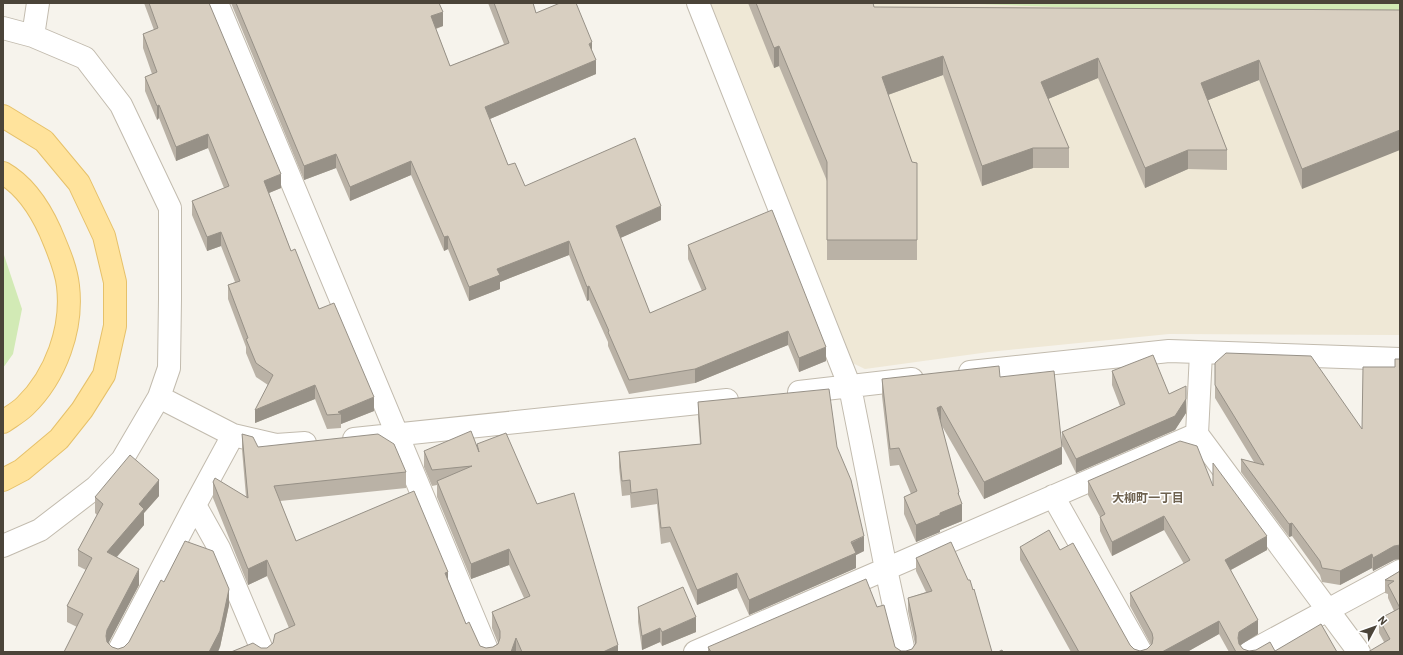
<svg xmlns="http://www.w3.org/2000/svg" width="1403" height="655" viewBox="0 0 1403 655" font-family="Barlow,'Noto Sans JP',sans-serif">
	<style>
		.education { fill: #efe8d6 }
		.green { fill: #d2eab5 }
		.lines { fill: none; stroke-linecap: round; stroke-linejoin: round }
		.minor-casing { stroke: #c2bbae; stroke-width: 24 }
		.major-casing { stroke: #e6c16a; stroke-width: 24 }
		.minor { stroke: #fff; stroke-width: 22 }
		.major { stroke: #ffe39c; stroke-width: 22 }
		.wall { fill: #bab2a6 }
		.shaded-wall { fill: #979187 }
		.building { fill: #d8cfc1; stroke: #979187 }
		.labels { text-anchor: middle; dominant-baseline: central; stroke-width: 3; stroke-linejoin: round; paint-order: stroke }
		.neighbourhood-label { font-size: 12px; font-weight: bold; fill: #6e6250; stroke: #fff }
	</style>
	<rect width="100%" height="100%" fill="#f6f3ec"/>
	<path class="education" d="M704 3H1400V335L1169 334 989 352 865 369 848 361Z"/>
	<path class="green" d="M953 3H1400V20Z
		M3 252 22 309 13 354 3 368Z"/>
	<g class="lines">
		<g class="minor-casing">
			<path id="minor" d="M217 3 488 652
				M3 28 33 36 85 58 121 105 170 208V299L169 368 159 397 122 460 96 487 40 530 3 546
				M33 36 38 3
				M1201 353 1197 434 1359 652
				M970 372 1169 351 1400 359
				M799 392 912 379
				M159 397 233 435 276 445 305 443
				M354 439 727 400
				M1053 496 1141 652
				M195 505 219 548 263 652
				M118 652 195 505 233 435
				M695 652 886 569 850 387 698 3
				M904 652 886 569 1197 434
				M1250 652 1400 571"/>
		</g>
		<g class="major-casing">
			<path id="major" d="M3 116 44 141 79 183 104 236 115 282V326L104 375 82 410 59 439 22 470 3 480
				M3 173C24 185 40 209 50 231 57 248 66 267 68 286 73 328 56 376 25 406 19 412 10 417 3 422"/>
		</g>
		<use href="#minor" class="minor"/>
		<use href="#major" class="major"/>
	</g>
	<path class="wall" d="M144 3H209L281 188 269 193 291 251 319 309 374 411 341 424V428L327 429 315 399 255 423 268 385 256 377 246 353V347L228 299V285L235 282 221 246 207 251 192 215V201L224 188 208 148 176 161 159 118 157 120 145 91V77L152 74 143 48V34L154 30Z
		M231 3H439L443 26 436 29 450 66 504 44 488 3H533L536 13 592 51 596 74 490 119 508 165 525 186 661 220 620 238 650 313 702 291 688 259V245L826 361 799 372 788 345 695 383 629 394 608 346V342L589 300 587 301 569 255 500 282V289L469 301 448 249 444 251 411 175 350 201 336 168 304 180Z
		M748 3H873L874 7 1400 10 1302 189 1259 80 1208 100 1227 150V170L1188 169 1145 188 1098 78 1048 99 1069 148V168H1033L982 186 943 75 888 95 912 162 917 163V260H827V181L779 66 774 68Z
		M1215 363 1362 429 1395 367 1394 560 1373 571 1372 568 1340 585 1322 582 1320 575 1292 536 1289 537 1241 472V459L1254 462 1215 398Z
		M1112 371 1169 394 1186 399V413L1175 430 1076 473 1062 445V464L984 499 942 426 959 497 962 521 940 530V532L916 542 904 514V497L911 494 899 465 890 466 882 396V379L1000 377 1062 445V432L1120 406 1112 385Z
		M698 402 837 447 864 551 856 555V568L749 615 737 588 697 605 670 542 661 544 657 504 631 508 630 495 622 496 619 467V452L700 444 698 417Z
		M242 434 258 447 406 472V488L280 501 296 541 448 580 466 624 480 646 486 648 493 647 498 643 492 628V612L524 598 509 565 471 579 437 497V485L432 486 424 467V451L477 447V444L537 504 618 652H231L267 648 273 643 289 628 267 576 248 585 213 498V482L246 497 242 450Z
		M1088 481 1213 486 1267 550 1231 570 1258 634 1240 645 1243 649 1249 651 1337 652H1229L1219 634 1187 652H1071L1020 560V547L1060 550 1130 645 1134 649 1140 651 1147 649 1151 645 1130 606V593L1184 564 1164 530 1112 556 1100 531V517L1088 495Z
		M159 496 144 513V525L117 557 139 585 108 643 112 647 118 649 124 647 129 642 164 582 229 605 220 647 64 652 77 627 67 622V606L86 570 78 566V550L97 515 95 513V497Z
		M916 558 968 580 973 590 992 652H708V647H895L901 651H906L912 649 915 644 908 611V598L926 592 916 571Z
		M1400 571V652L1384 642 1379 633V619L1394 611 1388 598V594L1385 593V580Z
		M638 607 696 632 662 646 660 642 642 650 638 622Z"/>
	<path class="shaded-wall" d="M443 12V26L431 30V16Z
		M592 42V56L589 44Z
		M779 46V66L774 68V48Z
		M943 56V75L882 97V77Z
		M1098 58V78L1041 102V82Z
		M596 60V74L485 121V107Z
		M1259 60V80L1201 103V83Z
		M159 105V118L157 120V106Z
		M1400 130V150L1302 189V169Z
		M208 134V148L176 161V147Z
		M1033 148V168L982 186V166Z
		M1188 150V169L1145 188V168Z
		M336 154V168L304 180V166Z
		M411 161V175L350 201V187Z
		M281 174V188L264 195V181Z
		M661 206V220L616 240V226Z
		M221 232V246L207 251V237Z
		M448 236V249L444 251V237Z
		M569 241V255L500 282V289L469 301V287L497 269Z
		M589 286V300L587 301V287Z
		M788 331V345L695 383V369Z
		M826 347V361L799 372V358Z
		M315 385V399L255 423V410Z
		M1186 386V413L1175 430 1076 473V459Z
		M374 397V411L341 424V414L338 412Z
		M941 406V423L937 408Z
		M1062 447V464L984 499V482Z
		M159 480V496L144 513V525L107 568V552L139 504Z
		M959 492V505L962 504V521L940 530V532L916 542V525L940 513 958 493Z
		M1164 516V530L1112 556V542Z
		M1292 523V536L1289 537V524Z
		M864 536V551L856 555V568L749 615V600Z
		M1267 536V550L1225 573V560Z
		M1400 545V559L1394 560 1373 571V558L1394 546Z
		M509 549V565L471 579V564Z
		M1372 554V568L1340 585V571Z
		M267 560V576L248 585V569Z
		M139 569V585L107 646 106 636 107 630Z
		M448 572V588L445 573Z
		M737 573V588L697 605V590Z
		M229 589V605L220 647 218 652H209Z
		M696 617V632L662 646V632Z
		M1258 620V634L1239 646 1238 638 1239 632Z
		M1219 621V634L1187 652H1162Z
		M660 628V642L642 650V636Z
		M516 638V652H511Z
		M618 645V652H603Z"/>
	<path class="building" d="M149 3H209L281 174 264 181 291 251 295 249 319 309 334 303 374 397 338 412 341 414 327 415 315 385 255 410 273 375 256 363 246 339 248 338 228 285 240 281 221 232 207 237 192 201 229 186 208 134 176 147 159 105 157 106 145 77 157 72 143 34 158 28Z
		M236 3H439L443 12 431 16 450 66 509 43 494 3H533L536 13 560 3H576L592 42 589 44 596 60 485 107 508 165 515 163 525 186 635 138 661 206 616 226 650 313 706 289 688 245 772 210 826 347 799 358 788 331 695 369 629 380 608 332 609 331 589 286 587 287 569 241 497 269 500 275 469 287 448 236 444 237 411 161 350 187 336 154 304 166Z
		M756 3H873L874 7 1400 10V130L1302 169 1259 60 1201 83 1227 150H1188L1145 168 1098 58 1041 82 1069 148H1033L982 166 943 56 882 77 912 162 917 163V240H827V162L779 46 774 48Z
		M1226 353 1311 356 1362 429 1363 367H1395V359H1400V545L1394 546 1373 558 1372 554 1340 571 1322 568 1320 561 1292 523 1289 524 1241 459 1264 465 1215 385V363Z
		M1153 355 1169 394 1186 386V399L1175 416 1076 459 1062 432 1125 404 1112 371Z
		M999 366 1000 377 1054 371 1062 447 984 482 941 406 937 408 959 492 958 493 962 504 940 513V515L916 525 904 497 917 491 899 448 890 449 882 379Z
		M829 389 837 447 851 480 864 536 851 542 856 553 749 600 737 573 697 590 670 527 661 528 657 489 631 493 630 480 622 481 619 452 701 444 698 402Z
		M471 431 479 452 477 444 506 433 537 504 574 493 618 645 603 652H522L516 638 511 652H231L253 643 261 648H267L273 643 275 634 295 625 267 560 248 569 213 482 215 478 248 498 242 434 253 437 258 447 378 434 394 444 406 472 274 486 296 541 414 491 448 572 445 573 466 624 469 622 480 646 486 648 493 647 498 644 500 638V631L492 612 530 596 509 549 471 564 437 481 472 466 432 470 424 451Z
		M1180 441 1197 446 1213 486V463L1267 536 1225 560 1258 620 1239 632 1238 638 1239 644 1243 649 1249 651 1256 650 1270 642 1275 651 1321 624 1337 652H1236L1219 621 1162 652H1079L1020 547 1049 530 1060 550 1073 543 1130 645 1134 649 1140 651 1147 649 1152 644 1153 638 1152 633 1130 593 1190 560 1164 516 1112 542 1100 517 1105 514 1088 481Z
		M130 455 159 480 139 504 144 509 107 552 139 569 107 630 106 636 107 642 112 647 118 649 124 647 129 642 161 580 164 582 185 541 213 551 229 589 220 631 209 652H64L83 614 67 606 92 558 78 550 103 504 95 497Z
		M951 542 968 580H970L973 590 974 589 992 652H711L708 647 866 579 877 607 884 605 895 647 901 651H906L912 649 916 643V636L908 598 932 591 916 558Z
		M1400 571V652H1368L1390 639 1379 619 1400 608 1388 585 1394 581 1385 580Z
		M683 587 696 617 662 632 660 628 642 636 638 607Z
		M1002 650 1003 652H998Z"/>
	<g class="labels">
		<g class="neighbourhood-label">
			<text x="1148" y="497">大柳町一丁目</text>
		</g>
	</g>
	<rect width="1403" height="655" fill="none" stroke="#4b4439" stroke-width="8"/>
	<g transform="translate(1375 627) rotate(49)" stroke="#ffffff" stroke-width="3" paint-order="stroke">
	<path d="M0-3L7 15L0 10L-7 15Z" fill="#4b4439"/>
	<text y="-6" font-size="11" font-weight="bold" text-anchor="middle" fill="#4b4439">N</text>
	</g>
</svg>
